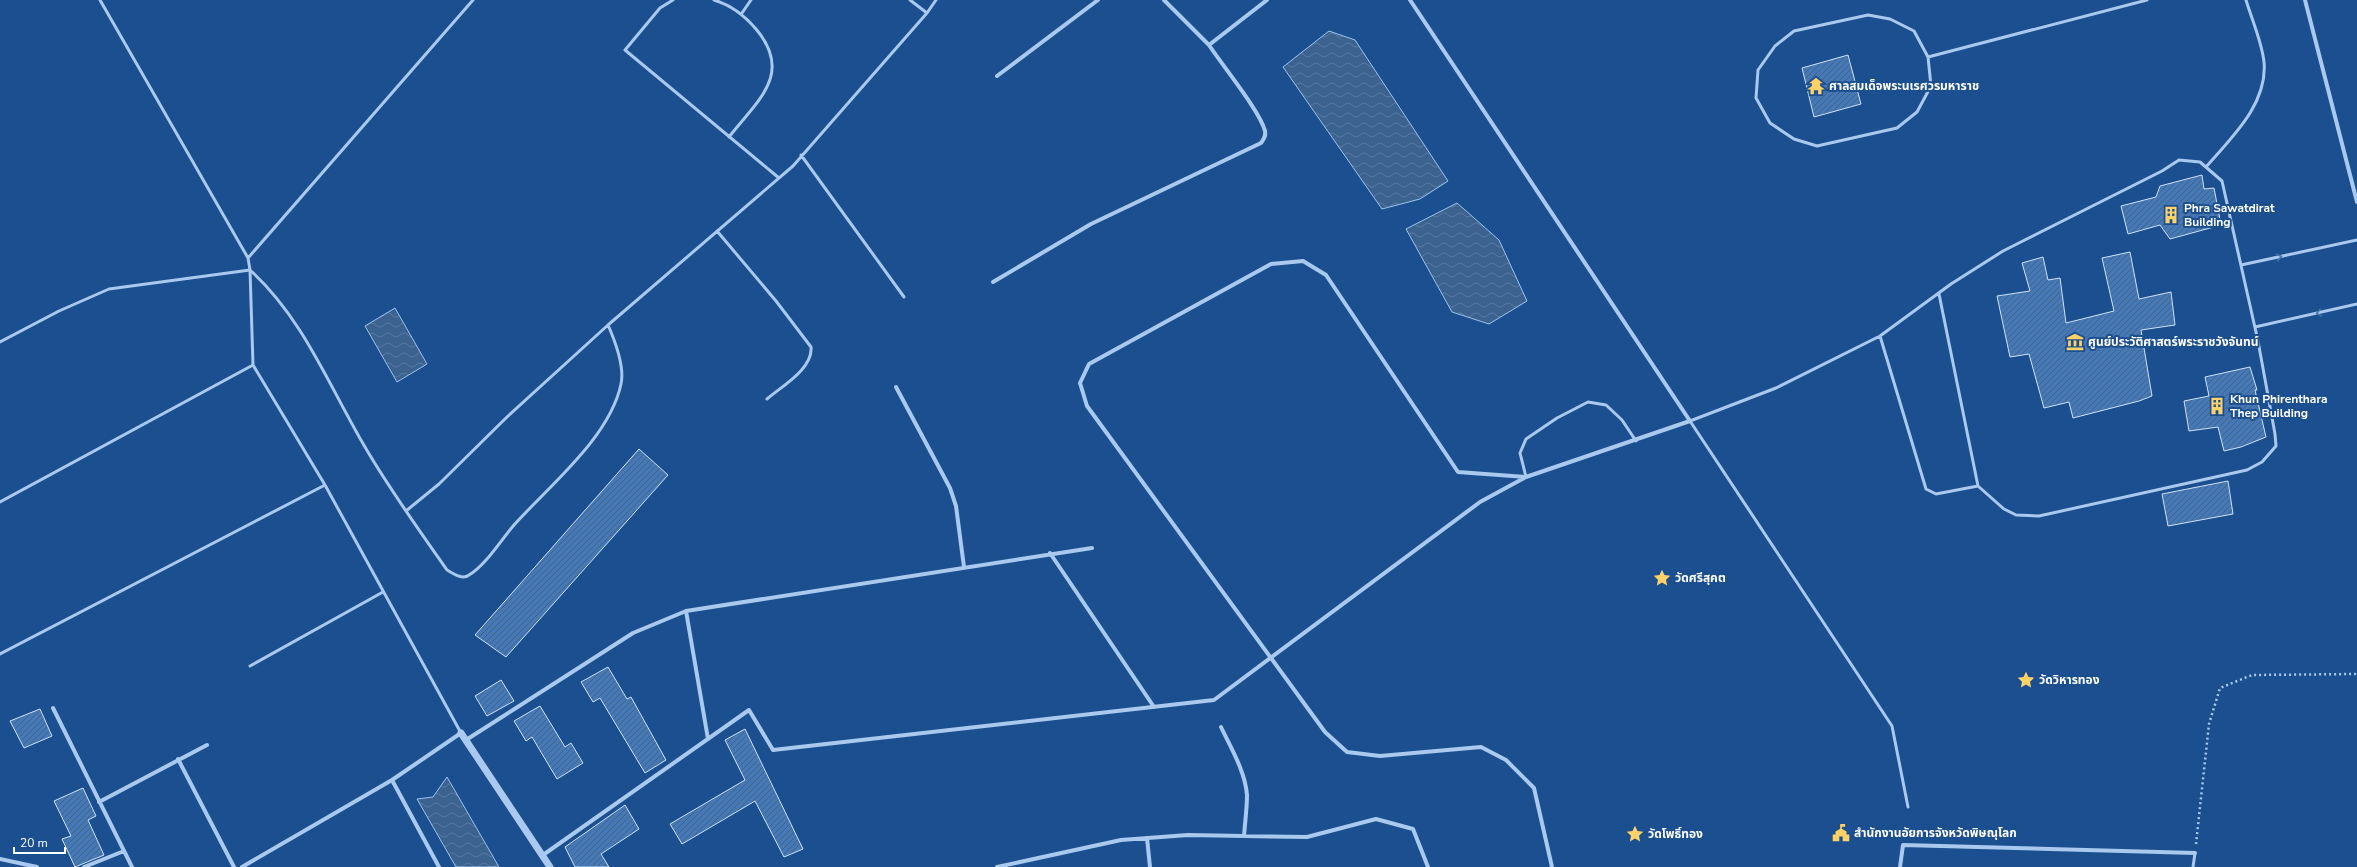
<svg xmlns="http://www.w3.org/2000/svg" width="2357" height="867" viewBox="0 0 2357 867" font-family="'Nunito Sans','Noto Sans Thai',sans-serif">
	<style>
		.water { fill: url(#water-waves); stroke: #9cc4f0 }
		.building { fill: url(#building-hatch); stroke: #cfe3fa }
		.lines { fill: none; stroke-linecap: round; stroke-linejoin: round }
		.path { stroke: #a9c9ee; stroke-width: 2.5; stroke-dasharray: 2 3; stroke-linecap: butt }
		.service { stroke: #a9c9ee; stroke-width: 3 }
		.minor { stroke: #a9c9ee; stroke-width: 4 }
		.tertiary { stroke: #a9c9ee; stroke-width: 7 }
		.oneway { stroke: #4674ac }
		.labels { text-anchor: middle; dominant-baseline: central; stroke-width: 4; stroke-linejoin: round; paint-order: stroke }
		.poi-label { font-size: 12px; font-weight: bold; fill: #fff; stroke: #1b4f8f; text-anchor: start }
	</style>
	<defs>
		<pattern id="water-waves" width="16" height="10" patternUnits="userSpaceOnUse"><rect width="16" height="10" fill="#3c6290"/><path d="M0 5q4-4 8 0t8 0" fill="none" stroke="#597aa1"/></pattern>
		<pattern id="building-hatch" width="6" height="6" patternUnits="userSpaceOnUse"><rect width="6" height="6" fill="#4478b7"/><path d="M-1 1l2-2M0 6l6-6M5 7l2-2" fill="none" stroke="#486282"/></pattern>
	</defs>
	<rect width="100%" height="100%" fill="#1b4f8f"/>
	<path class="water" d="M1329 31 1355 40 1448 181 1420 199 1382 209 1283 67Z
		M1457 203 1499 240 1527 301 1489 324 1452 312 1406 229Z
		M395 308 427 364 397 382 365 326Z
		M447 777 499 867H456L417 799 433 797Z"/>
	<path class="building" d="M1848 55 1861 104 1814 117 1802 68Z
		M2202 175 2204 189 2214 188 2221 225 2170 239 2160 225 2128 234 2121 206 2156 197 2160 186Z
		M2130 252 2139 299 2171 292 2175 325 2141 330 2152 396 2139 401 2073 418 2069 402 2044 408 2029 354 2010 357 1997 296 2030 291 2022 263 2043 257 2048 280 2060 278 2066 323 2114 311 2102 258Z
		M2250 367 2257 390H2255L2266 437 2241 447 2224 451 2218 427 2189 431 2184 401 2209 396 2205 377Z
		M639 449 668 475 506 657 475 635Z
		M2228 481 2233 514 2168 526 2162 494Z
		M608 667 627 699 631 697 666 760 645 773 600 698 593 702 581 682Z
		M501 680 514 701 487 716 475 696Z
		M540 706 565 747 571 743 583 763 557 779 532 737 526 741 514 721Z
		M40 709 52 736 24 748 10 721Z
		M745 729 803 849 784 857 755 801 682 844 670 824 745 780 725 740Z
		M83 788 96 816 88 820 104 855 75 867 62 839 71 836 54 801Z
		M625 805 639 829 601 854 609 867H575L565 847Z"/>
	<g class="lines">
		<path class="path" d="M2196 844 2209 724 2220 688 2252 675 2357 674"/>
		<path class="service" d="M100 0 248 258
			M673 0 660 8 625 50 779 178
			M714 0C731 5 745 16 756 29 794 74 757 101 729 137
			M742 13 751 0
			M927 13 936 0
			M1868 15 1890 19 1914 31 1928 57 1931 86 1917 112 1897 128 1817 146 1794 139 1770 123 1756 98 1758 70 1775 46 1794 31Z
			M1928 57 2147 0
			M801 155 904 297
			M2206 167C2231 138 2268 104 2264 62 2262 42 2252 20 2246 0
			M717 231 776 301 811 347C813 369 782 386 767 399
			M2241 265 2357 240
			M2255 327 2357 304
			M1880 336 1926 489 1936 494 1978 486
			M0 342 59 311 109 289 250 270C303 318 329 386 365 447 390 490 419 530 447 570 454 574 462 580 469 575 485 566 501 540 514 525 550 485 610 437 621 384 625 366 615 341 608 325
			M1526 477 1520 453 1526 439 1557 418 1588 402 1606 405 1622 420 1636 441
			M0 502 253 365
			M406 511 439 484 507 417 608 325 793 166 927 13 910 0
			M0 654 325 485
			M250 666 383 592
			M461 733 325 485 253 365 250 270 248 258 473 0
			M1908 807 1892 726 1690 421 1776 388 1880 336 1951 284 2003 251 2162 171 2179 160 2200 162 2222 181 2258 341 2275 434 2276 446 2262 462 2247 470 2039 516 2016 515 2004 509 1978 486 1939 294
			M2193 867 2195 853"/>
		<path class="minor" d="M1164 0 1209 45
			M2305 0 2357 202
			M997 76 1098 0
			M993 282 1091 224 1261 143C1264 139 1266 136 1265 131 1260 111 1222 65 1209 45L1267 0
			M896 387 950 488 956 506 964 567
			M1526 477 1458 472 1326 275 1303 261 1271 264 1089 364 1080 383 1087 406 1325 732 1347 752 1380 756 1481 747 1506 760 1534 788 1552 867
			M1050 553 1154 707
			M686 611 708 739
			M53 708 132 867
			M1221 727C1231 748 1245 771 1247 795 1247 808 1245 823 1244 836
			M466 740 633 633 686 611 1092 548
			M178 759 234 867
			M392 780 439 867
			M99 802 207 745
			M1147 838 1150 867
			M543 855 749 710 773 750 1214 700 1480 502 1526 477 1690 421 1410 0
			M0 859 37 867
			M84 867 124 851
			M242 867 392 780 461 733
			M997 867 1121 840 1188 835 1307 837 1376 819 1413 829 1428 867
			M1900 867 1903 845 2195 853"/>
		<path class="tertiary" d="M461 733 550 867"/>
	</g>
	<defs><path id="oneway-chevron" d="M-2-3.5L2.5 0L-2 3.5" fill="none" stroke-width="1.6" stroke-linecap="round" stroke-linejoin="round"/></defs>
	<g class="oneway">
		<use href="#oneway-chevron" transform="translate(2279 257) rotate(-12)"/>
		<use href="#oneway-chevron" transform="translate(2319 313) rotate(167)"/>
	</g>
	<defs>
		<g id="temple-bare" transform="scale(1.38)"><path d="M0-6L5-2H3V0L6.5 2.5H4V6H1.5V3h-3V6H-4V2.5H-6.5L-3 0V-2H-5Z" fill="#ffd166" stroke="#1b4f8f" stroke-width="2.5" paint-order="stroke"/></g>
		<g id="building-bare" transform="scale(1.38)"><path d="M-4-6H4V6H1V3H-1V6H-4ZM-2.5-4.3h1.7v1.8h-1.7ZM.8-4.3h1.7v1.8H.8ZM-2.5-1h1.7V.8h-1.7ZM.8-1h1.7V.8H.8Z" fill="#ffd166" stroke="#1b4f8f" stroke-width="2.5" paint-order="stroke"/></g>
		<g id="museum-bare" transform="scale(1.38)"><path d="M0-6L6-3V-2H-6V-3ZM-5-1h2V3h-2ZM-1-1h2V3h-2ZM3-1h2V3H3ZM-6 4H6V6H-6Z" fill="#ffd166" stroke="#1b4f8f" stroke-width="2.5" paint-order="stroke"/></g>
		<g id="sight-bare" transform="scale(1.38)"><path d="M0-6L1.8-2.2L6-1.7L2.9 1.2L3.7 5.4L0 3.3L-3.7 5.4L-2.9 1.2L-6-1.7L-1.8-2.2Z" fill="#ffd166" stroke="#1b4f8f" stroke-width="2.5" paint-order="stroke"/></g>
		<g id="civic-bare" transform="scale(1.38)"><path d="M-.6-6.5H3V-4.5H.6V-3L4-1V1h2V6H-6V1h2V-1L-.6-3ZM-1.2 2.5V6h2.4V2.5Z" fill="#ffd166" stroke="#1b4f8f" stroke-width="2.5" paint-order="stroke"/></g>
	</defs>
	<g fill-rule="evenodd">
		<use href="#temple-bare" x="1816" y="86"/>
		<use href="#building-bare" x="2171" y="215"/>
		<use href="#museum-bare" x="2075" y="342"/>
		<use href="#building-bare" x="2217" y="406"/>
		<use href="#sight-bare" x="1662" y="578"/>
		<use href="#sight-bare" x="2026" y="680"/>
		<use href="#civic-bare" x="1841" y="833"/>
		<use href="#sight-bare" x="1635" y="834"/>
	</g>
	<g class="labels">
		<g class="poi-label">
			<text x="1829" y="86">ศาลสมเด็จพระนเรศวรมหาราช</text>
			<text x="2184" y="208">Phra Sawatdirat<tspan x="2184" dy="14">Building</tspan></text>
			<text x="2088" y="342">ศูนย์ประวัติศาสตร์พระราชวังจันทน์</text>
			<text x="2230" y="399">Khun Phirenthara<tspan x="2230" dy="14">Thep Building</tspan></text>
			<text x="1675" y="578">วัดศรีสุคต</text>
			<text x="2039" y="680">วัดวิหารทอง</text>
			<text x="1854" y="833">สำนักงานอัยการจังหวัดพิษณุโลก</text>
			<text x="1648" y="834">วัดโพธิ์ทอง</text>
		</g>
	</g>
	<path d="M14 847v6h51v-6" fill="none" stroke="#ffffff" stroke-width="2"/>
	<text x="20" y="847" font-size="12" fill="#ffffff" stroke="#1b4f8f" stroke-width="3" paint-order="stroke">20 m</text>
</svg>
